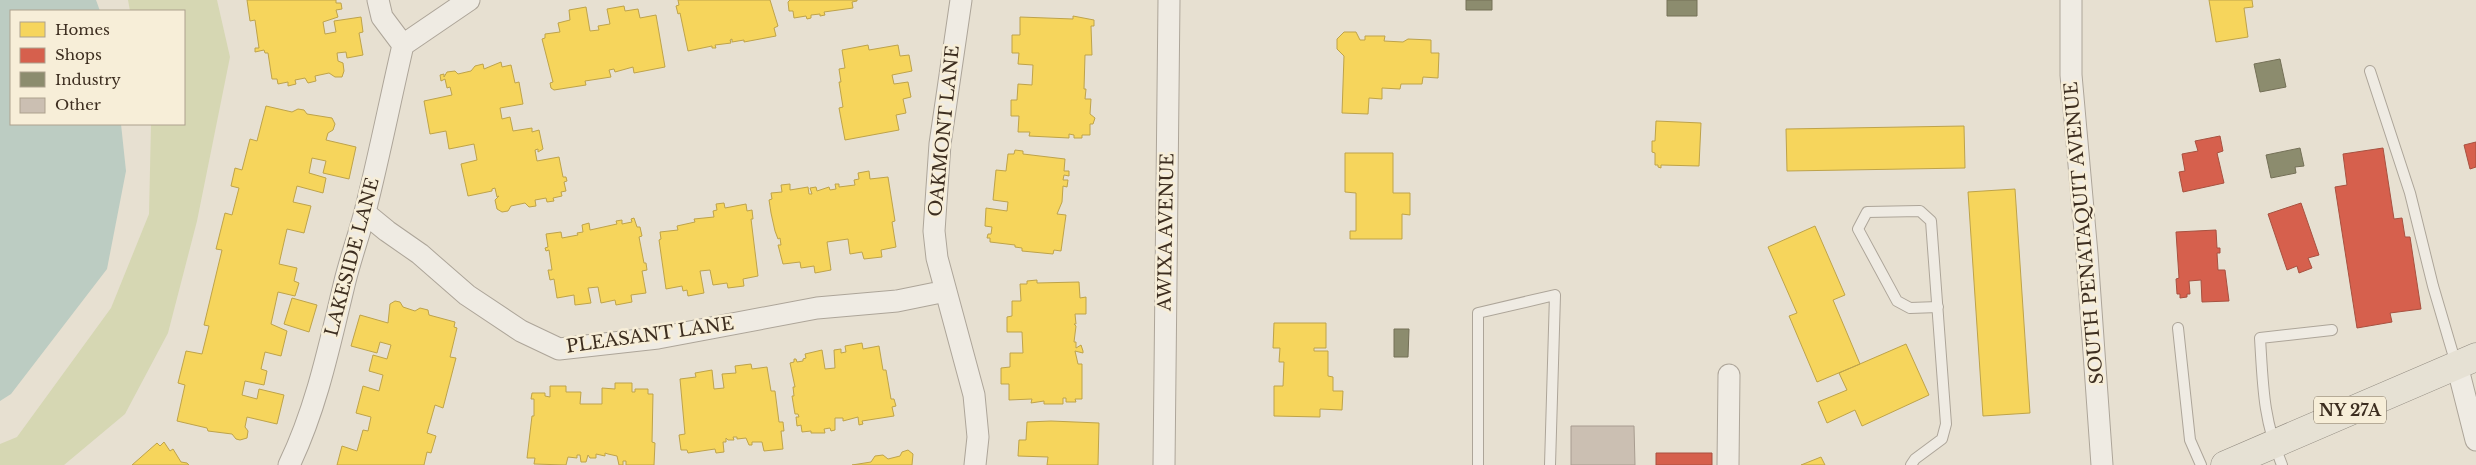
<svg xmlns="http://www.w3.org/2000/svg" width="2476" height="465" viewBox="0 0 2476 465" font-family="'Libre Baskerville',serif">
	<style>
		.green { fill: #d6d7b3 }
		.water { fill: #bcccc2 }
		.homes { fill: #f6d55c; stroke: #bea34a }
		.shops { fill: #d6604d; stroke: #a85140 }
		.industry { fill: #8c8c6e; stroke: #747057 }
		.building { fill: #cbbfb2; stroke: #a89c90 }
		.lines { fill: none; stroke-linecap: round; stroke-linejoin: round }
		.service-casing { stroke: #ada599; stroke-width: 12 }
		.minor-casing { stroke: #ada599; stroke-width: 23 }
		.primary-casing { stroke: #928b80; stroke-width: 29 }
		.service { stroke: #efebe3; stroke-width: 10 }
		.minor { stroke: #efebe3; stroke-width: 21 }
		.primary { stroke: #e6e1d4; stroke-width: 28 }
		.labels { text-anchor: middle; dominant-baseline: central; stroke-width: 5; stroke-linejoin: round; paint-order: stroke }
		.shield { fill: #f7eed8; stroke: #756857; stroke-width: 1 }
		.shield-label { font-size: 16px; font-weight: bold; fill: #3d2e20 }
		.street-label { font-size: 18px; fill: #3d2e20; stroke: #f7eed8 }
	</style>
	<rect width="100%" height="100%" fill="#e7e0d1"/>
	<path class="green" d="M128 0H217L230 57 197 221 168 333 125 414 64 465H0V444L17 437 111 308 149 214 151 124H184V11H130Z"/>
	<path class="water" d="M0 0H96L100 11H11V124H121L126 171 107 269 11 394 0 401Z"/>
	<path class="homes" d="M247 0H336V3H341L342 9 336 10 338 17 323 22 325 34 336 32 334 21 361 17 363 32 359 33 363 55 347 58 346 52 337 53 338 61 343 63 344 71 342 77H335L329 73 315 76 316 81 308 83 305 78 295 80 296 84 288 86V82L278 84 277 79H272L268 53H265L264 50 255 52V48H259L255 20 250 21Z
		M678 0H770L778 26 774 28 776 36 744 42V40L732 42V39L730 40 731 43 715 45 716 48H712V46L688 51 680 13 678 14 676 6 679 5Z
		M790 0H857V1L852 2 853 8 824 12 825 15 820 16V14L811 15V18L807 19 806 16 794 18 793 11H789L788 2Z
		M2209 0H2252L2253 7 2244 8 2248 37 2216 42Z
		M624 6 625 11 638 9 640 18 656 15 665 67 634 73 633 67 615 72 614 69 609 70 611 77 585 81 586 85 554 90 551 88 550 83 553 82 542 39 545 38V34L560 32 558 23 570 20 569 10 586 7 590 31 599 30 598 26 610 24 607 9Z
		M1073 16 1094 20V26H1091L1092 55H1085L1084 89H1086L1085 99H1091L1090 114 1095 118 1093 124H1090V135H1082V138H1074V135L1069 134V138L1029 136 1030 132H1018L1019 116H1011V100H1017L1018 84 1032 85 1033 65 1018 64 1019 53H1012V35H1020V17L1073 19Z
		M1344 32H1356L1360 40H1365V36H1385L1384 41 1403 42 1408 39 1431 40V53H1439L1438 78 1423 77 1422 84H1401L1400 89 1382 88V99L1369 98 1368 114 1342 113 1344 56 1337 49V39Z
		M868 45 869 50 898 45 900 56 909 55 912 71 892 75 894 84 908 82 911 97 903 99 906 113 896 115 899 130 845 140 839 108 843 107 839 82H841L839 69 845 68 842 50Z
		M501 62 502 67 511 65 515 83 519 82 523 104 500 108 502 119 510 117 513 131 532 128V132L539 130 543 149 538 152V149L535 150 537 161 559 157 563 177H566L567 181 564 182 566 191 561 192 562 196 553 198 554 201 547 202 546 198 535 200 536 206 529 207 525 203 511 206 508 211 502 212 497 209 495 200 499 196 497 197 495 188 492 189V191L468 196 461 164 477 160 474 144 449 149 446 131 430 134 424 101 452 95 450 87 447 88 445 79 441 81 440 75 444 74V77L447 72 455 71 458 74 471 71 475 66 483 64 484 69Z
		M266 106 292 112 298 109 304 110 307 114 332 118 335 124 333 130 328 133 326 140 356 147 349 179 323 173 326 161 312 158 309 173 326 178 323 193 297 186 293 202 311 206 304 233 287 229 279 264 297 268 294 281 299 283 295 296 278 292 271 324 287 331 281 356 265 352 261 369 267 371 264 385 245 381 242 395 257 399 259 389 284 395 277 424 247 417 245 427 248 431 247 438 240 440 236 439 232 434 208 431 207 428 177 421 185 385 178 383 186 351 202 354 209 326 204 325 222 250 216 249 225 213 232 215 239 188 231 186 235 168 242 170 250 139 257 141Z
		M1656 121 1701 123 1699 166 1661 165V168L1658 167V165H1655V153L1652 152V141H1655Z
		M1964 126 1965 168 1787 171 1786 129Z
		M1015 150 1023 151V154L1065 159 1064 171H1069V176L1064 175 1063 180H1068L1067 187 1063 186 1062 202 1057 214 1066 215 1061 251 1054 250 1053 254 1022 251V248L1015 247V245L990 242V238H987L988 234H991L992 227 985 226 986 208 1007 211 1008 202 993 200 996 170 1006 171 1008 154H1014Z
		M1345 153H1393V193H1410V215L1402 214V239H1350V231H1356V193L1345 192Z
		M869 171 870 179 888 177 895 221 892 222 896 247 881 250 882 257 864 259 862 252 850 254 848 239 827 242 831 270 815 273 814 266 801 268 800 262 783 264 778 245H781L780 238 778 239 775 231 771 213 769 200 772 199 771 193 782 192 781 185 790 184V190L808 187 809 194H812L810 188 816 187 817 191 829 187 830 190 836 189 835 184H839V187L855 185 854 180 859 179 858 173Z
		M2015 189 2030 413 1983 416 1968 192Z
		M724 203 725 208 746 204 747 211 752 210 753 219H751L758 276 743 279 744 286 728 288 727 283 713 285 710 270 700 271 704 293 688 296 687 290 683 291 682 286 666 289 659 240 661 239 660 232 678 230 677 226 695 222 694 219 714 217 713 211 717 210 716 204Z
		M634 218 637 227H640L642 236 639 237 644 263H646L647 270 642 271 646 293 631 295 632 302 616 305 615 300 601 303 598 287 588 288 591 303 575 305 574 295 557 298 554 279 550 280 548 270H552L549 250 546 251 545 248 548 247 546 234 561 232 562 238 578 235 577 233 583 232 582 225 589 223 590 230 617 224 616 221 622 220V224L632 222 631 219Z
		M1815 226 1845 295 1833 300 1860 364 1817 382 1789 316 1797 313 1768 247Z
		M1037 280V283L1079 282 1080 298 1086 297V314H1075L1076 324H1074L1076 326 1074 342H1076V348L1081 345 1083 351V353L1075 351 1078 364H1082V399H1075L1076 402H1066V398H1063V404H1044V401L1031 403 1032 399 1009 400V384H1001V368L1010 367V353H1023L1022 332H1007V317L1012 316V301H1021L1020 284H1027V281Z
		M292 298 317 305 309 332 284 324Z
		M395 301 400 302 403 307 415 311 420 308 428 310 429 315 455 322 454 327 457 328 450 357 456 358 443 408 435 405 427 433 436 436 431 453 427 452 424 465H337L342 446 357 451 363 430 368 431 371 417 356 413 363 386 379 391 383 375 369 371 373 355 387 359 391 345 380 342 377 353 351 346 360 315 388 323 390 304Z
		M1274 323H1326V348H1314V351H1328V376L1333 377V391H1343L1342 410 1320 409V417L1274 416V386H1283L1284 362H1279L1280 348H1273Z
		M862 343 863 349 879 346 883 370H886L891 399H894L896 406 892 407 894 416 862 421 863 424 859 425 858 417 843 421V418H835V430L831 431 830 428 824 429 825 433H811V431L802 432 801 425 797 426 796 417H799L798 414H795L792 396H794L793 387H795L790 363 794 362V359H796L797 362 803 361V359L806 358 805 354 822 350 825 369 835 368 834 350 841 349V353L846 352 845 346Z
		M1906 344 1929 395 1862 426 1855 410 1827 423 1818 402 1847 390 1839 373Z
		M751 364 752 369 767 367 771 391H775L779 422H783L784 431H781L783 449 764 451 762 442H752V445H749L746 438 737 439V437H733L734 440H728L726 438V442H723L724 452 716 453 715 449 688 453 687 450H681L679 435 685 434 680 379 696 377 695 373 712 370 714 389 724 388 722 374 736 373 735 366Z
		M615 383H632V392H635V389H648V394H653L652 442 655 443 654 465H626V461H623V465H619L617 456 608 454 605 453V456L596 454V458H590L588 455 586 462H581L580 455H577V458L568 457 566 465 534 464 535 458H527L532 416H534V399H531L532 393H545V396L550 397V386H566V392H581L580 404H602V388L615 389Z
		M1051 421 1099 423 1098 465H1047L1048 457 1018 456 1019 440H1026L1027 422Z
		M164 442 170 451 173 449 181 462 187 463 189 465H132L157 443 160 446Z
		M908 450 913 454 912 465H852L871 462 875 456 883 455 888 459 900 456 902 452Z
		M1821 457 1825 465H1801Z"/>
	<path class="shops" d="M2220 136 2223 151 2217 153 2224 183 2183 192 2179 172 2185 171 2182 154 2198 151 2195 141Z
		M2476 142V167L2470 169 2464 145Z
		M2383 148 2394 219 2402 218 2405 237H2410L2421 309 2390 313 2392 322 2357 328 2335 187 2347 185 2343 154Z
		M2301 203 2319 255 2308 258 2312 268 2299 273 2297 266 2287 270 2268 214Z
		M2216 230 2217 248H2220V253H2217L2218 270H2225L2229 301 2202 302 2201 280 2189 281 2190 294H2187V297L2180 298V294H2177L2176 279 2179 278 2176 232Z
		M1656 453H1712V465H1656Z"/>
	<path class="industry" d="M1466 0H1492V10H1466Z
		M1667 0H1697V16H1667Z
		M2280 59 2286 87 2260 92 2254 64Z
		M2300 148 2304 166 2295 167 2296 173 2271 178 2266 155Z
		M1394 329H1409L1408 357H1394Z"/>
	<path class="building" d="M1571 426H1634L1635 465H1571Z"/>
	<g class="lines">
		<g class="service-casing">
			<path id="service" d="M2370 71 2410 193 2433 286 2456 364
				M2178 328 2190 440 2201 465
				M1478 465V313L1555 295 1550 465
				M1911 465 1915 459 1942 439 1946 424 1931 221 1920 211 1867 212 1858 229 1897 301 1910 308 1938 307
				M2282 465C2263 419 2263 386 2260 338L2332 330"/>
		</g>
		<g class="minor-casing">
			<path id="minor" d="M378 0 382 17 403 45
				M961 0 940 144 934 231 937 258 974 395 978 437 975 465
				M2071 0V75L2087 254 2102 465
				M403 45 469 0
				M365 213 387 231 420 254 467 295 521 331 559 349 658 338 817 308 897 301 946 291
				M2457 365 2476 440
				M289 465C317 407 330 343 345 281 351 257 359 235 365 212 379 157 390 101 403 45
				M1164 465 1169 0
				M1728 465 1729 375"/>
		</g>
		<g class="primary-casing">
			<path id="primary" d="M2225 465 2476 357"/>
		</g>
		<use href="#service" class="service"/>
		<use href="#minor" class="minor"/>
		<use href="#primary" class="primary"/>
	</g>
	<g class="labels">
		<rect class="shield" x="2314" y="396.5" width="72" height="27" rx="4"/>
		<g class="shield-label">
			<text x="2350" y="410">NY 27A</text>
		</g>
		<g class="street-label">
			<text transform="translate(944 131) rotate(-84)">OAKMONT LANE</text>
			<text transform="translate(1166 232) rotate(-89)">AWIXA AVENUE</text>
			<text transform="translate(2084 233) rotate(-95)">SOUTH PENATAQUIT AVENUE</text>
			<text transform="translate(352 257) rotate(-75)">LAKESIDE LANE</text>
			<text transform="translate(650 335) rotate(-8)">PLEASANT LANE</text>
		</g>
	</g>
	<rect x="10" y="10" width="175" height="115" fill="#f7eed8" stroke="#ada18e"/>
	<rect x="20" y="22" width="25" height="15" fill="#f6d55c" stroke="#ada18e"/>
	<text x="55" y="35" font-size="15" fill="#3d2e20">Homes</text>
	<rect x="20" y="48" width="25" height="15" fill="#d6604d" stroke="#ada18e"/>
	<text x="55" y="60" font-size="15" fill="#3d2e20">Shops</text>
	<rect x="20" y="72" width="25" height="15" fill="#8c8c6e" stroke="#ada18e"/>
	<text x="55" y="85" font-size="15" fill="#3d2e20">Industry</text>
	<rect x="20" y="98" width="25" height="15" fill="#cbbfb2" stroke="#ada18e"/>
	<text x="55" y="110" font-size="15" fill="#3d2e20">Other</text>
</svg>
